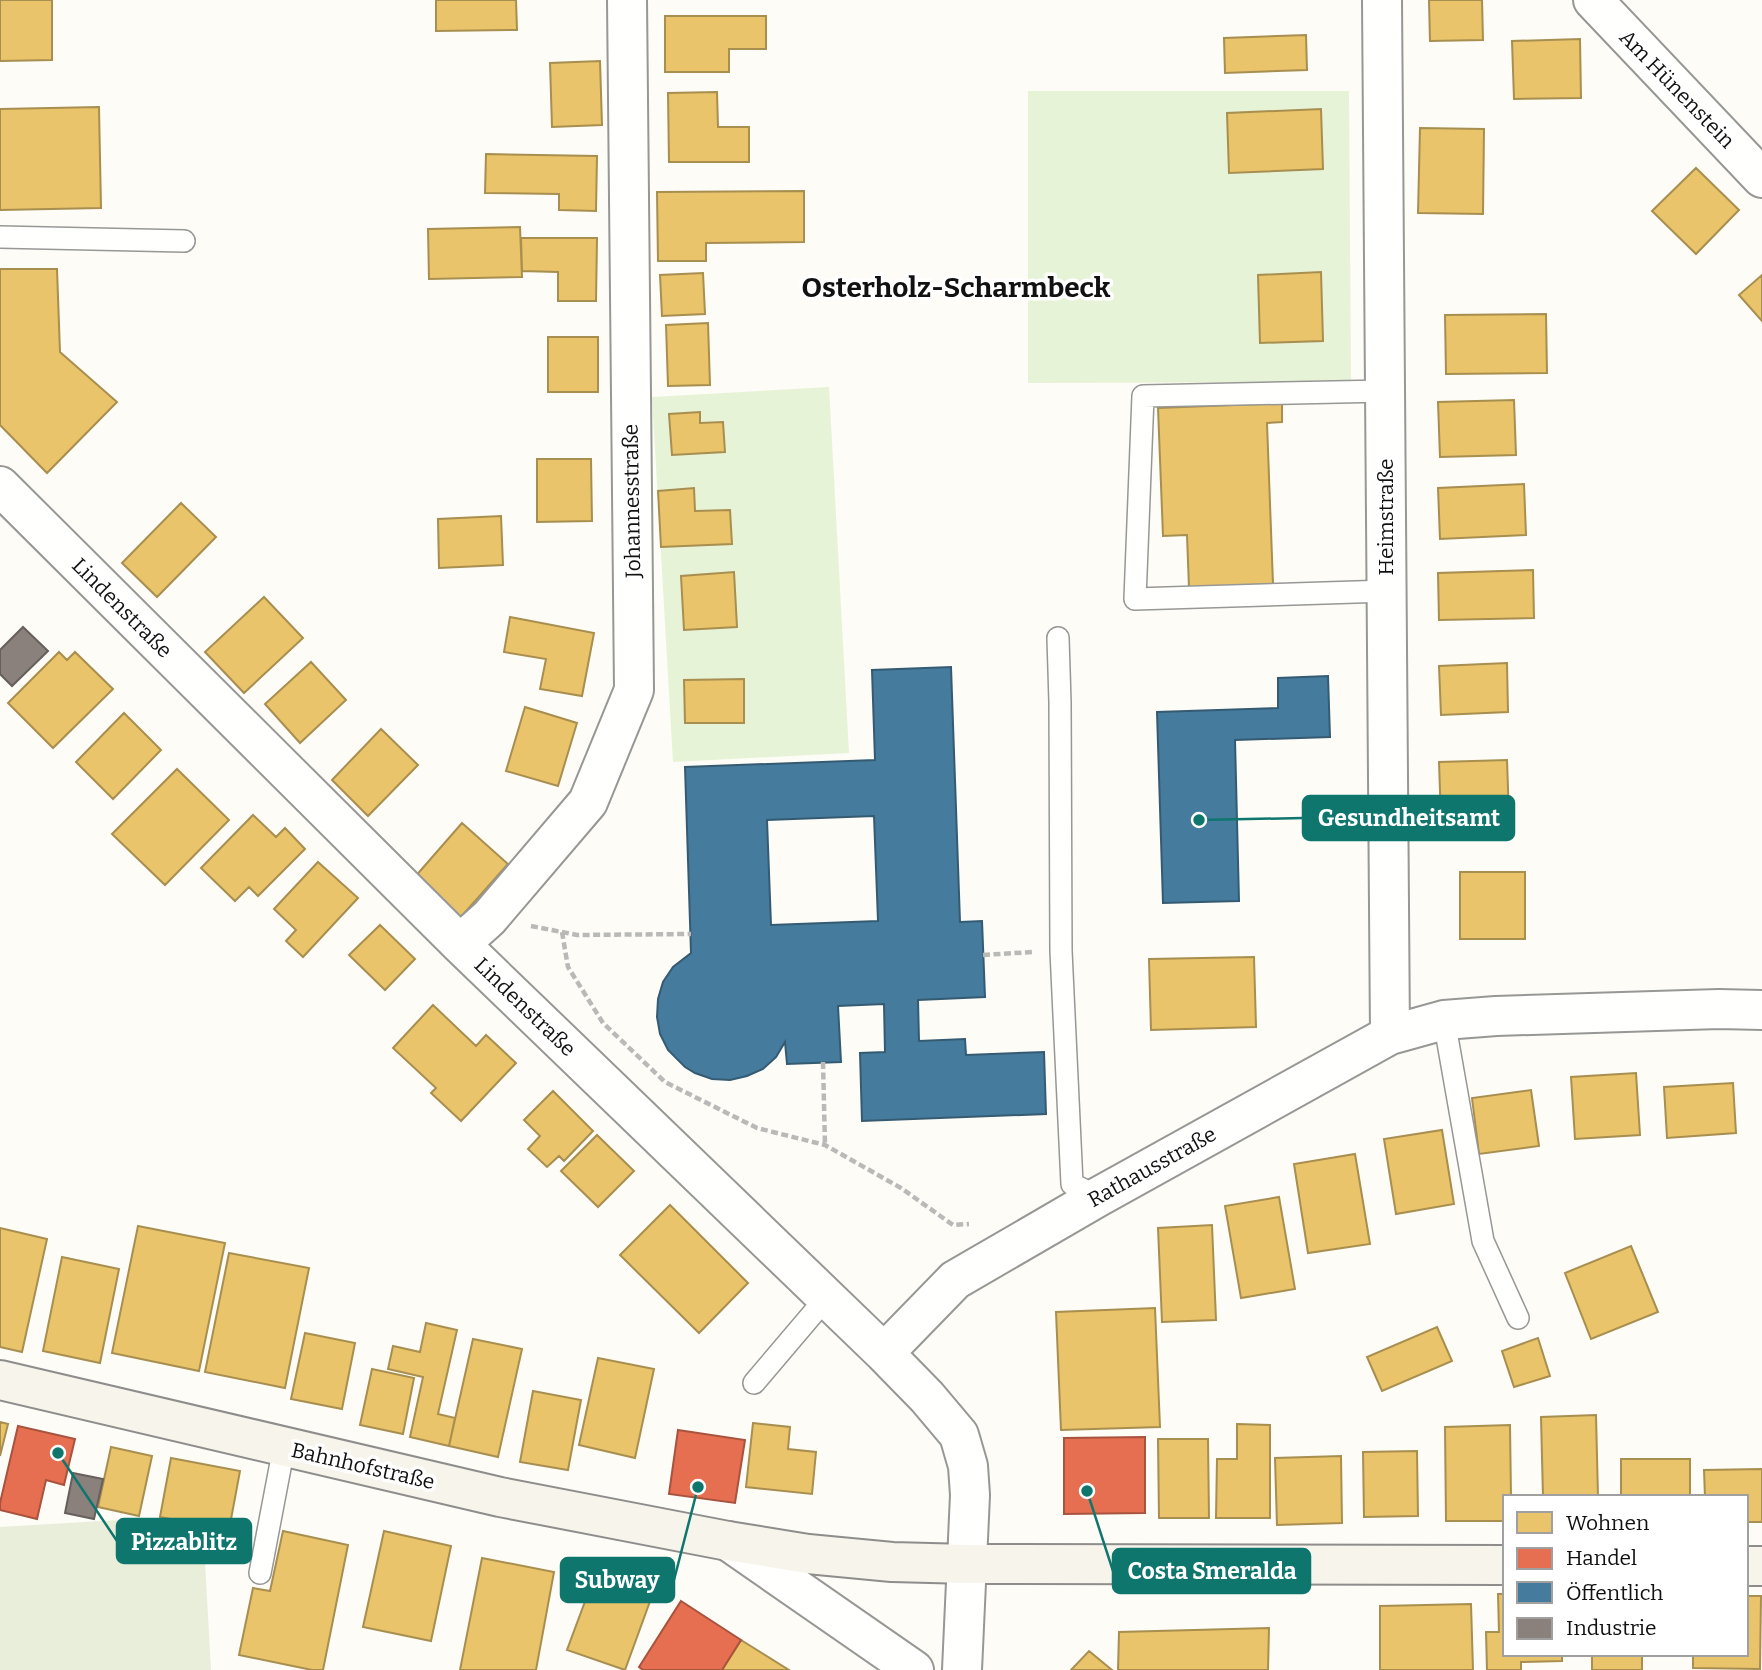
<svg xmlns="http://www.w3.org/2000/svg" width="1762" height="1670" viewBox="0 0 1762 1670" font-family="Bitter,serif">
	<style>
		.green { fill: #e7f3d7 }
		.cemetery { fill: #e9eedb }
		.homes { fill: #e9c46a; stroke: #a88e4f; stroke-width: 2 }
		.shops { fill: #e76f51; stroke: #a7533e; stroke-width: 2 }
		.public { fill: #457b9d; stroke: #355b73; stroke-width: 2; fill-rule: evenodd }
		.industry { fill: #8a817c; stroke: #665f5c; stroke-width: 2 }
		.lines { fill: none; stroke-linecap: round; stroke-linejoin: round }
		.lane-casing { stroke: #979795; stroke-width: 24 }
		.street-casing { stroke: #979795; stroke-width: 42 }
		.secondary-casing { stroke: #8e8d8b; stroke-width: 42 }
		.path { stroke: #b9b9b8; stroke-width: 4.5; stroke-dasharray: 7 3.5; stroke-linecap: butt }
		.lane { stroke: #fffffe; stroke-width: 21 }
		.street { stroke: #fffffe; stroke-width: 38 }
		.secondary { stroke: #f6f4eb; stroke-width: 38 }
		.labels { text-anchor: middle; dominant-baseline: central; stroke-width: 7; stroke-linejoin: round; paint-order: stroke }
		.street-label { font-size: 21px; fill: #111; stroke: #fff }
		.district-label { font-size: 28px; font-weight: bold; fill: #111; stroke: #fff }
		.leader { fill: none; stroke: #0f766e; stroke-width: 2.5 }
		.callout-dot { fill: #0f766e; stroke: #fff; stroke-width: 2.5 }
		.callout { fill: #0f766e; stroke: #0f766e; stroke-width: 2.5 }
		.callout-label { font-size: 23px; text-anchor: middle; font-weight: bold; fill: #fff }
	</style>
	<rect width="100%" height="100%" fill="#fdfcf7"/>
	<path class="green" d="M1028 91H1349L1351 382 1028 383Z
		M829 387 849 753 673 762 652 397Z"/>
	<path class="cemetery" d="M135 1519 204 1544 211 1670H0V1527Z"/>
	<path class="homes" d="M0 0H52V60L0 61Z
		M436 0H516L517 30 436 31Z
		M1429 0H1482L1483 40 1430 41Z
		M665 16H766V49H729V72H665Z
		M1306 35 1307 70 1225 73 1224 38Z
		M1580 39 1581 98 1514 99 1512 41Z
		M600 61 602 125 552 127 550 63Z
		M717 92 718 127H749V162H669L668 93Z
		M99 107 101 208 0 210V109Z
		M1321 109 1323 169 1229 173 1227 113Z
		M1420 128 1484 129 1483 214 1418 213Z
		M486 154 597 156 596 211 559 210V194L485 193Z
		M1696 168 1739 210 1696 254 1652 211Z
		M804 191V242L706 243V261H658L657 192Z
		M520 227 522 277 429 279 428 229Z
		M521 238H597L596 301H558V272L522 271Z
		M0 269H57L60 352 117 402 47 473 0 425Z
		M1321 272 1323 341 1260 343 1258 275Z
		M703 273 705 314 662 316 660 275Z
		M1762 275V321L1739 295Z
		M1546 314 1547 373 1446 374 1445 315Z
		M708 323 710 385 668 386 666 325Z
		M548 337H598V392H548Z
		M1514 400 1516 455 1440 457 1438 402Z
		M1282 403V422L1267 423 1273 584 1189 588 1187 535 1163 536 1158 408Z
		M700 412V423L723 422 725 452 672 455 669 414Z
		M537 459H591L592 521 537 522Z
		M1524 484 1526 535 1440 539 1438 488Z
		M694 488 695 511 730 510 732 544 661 547 658 491Z
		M181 503 216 537 157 597 122 563Z
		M501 516 503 565 439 568 438 519Z
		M1533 570 1534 618 1439 620 1438 573Z
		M734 572 737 627 684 630 681 576Z
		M264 597 303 638 244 693 205 652Z
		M510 617 594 633 582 696 540 689 546 659 504 652Z
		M59 652 67 660 75 652 113 689 53 748 8 703Z
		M311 662 346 700 300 743 265 704Z
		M1507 663 1508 712 1441 715 1439 666Z
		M744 679V723H685L684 680Z
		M525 707 577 723 558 786 506 771Z
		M124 713 161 750 113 799 76 762Z
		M381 729 418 765 368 816 332 780Z
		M1507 760 1509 817 1441 819 1439 762Z
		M177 769 229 820 165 885 112 834Z
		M253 815 276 837 285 828 305 849 258 896 249 887 235 901 201 868Z
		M462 823 508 864 460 918 414 878Z
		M318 862 358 898 303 957 286 941 296 930 274 909Z
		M1460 872H1525V939H1460Z
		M380 925 415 959 385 990 349 955Z
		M1254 957 1256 1027 1151 1030 1149 959Z
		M433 1005 476 1046 486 1035 516 1063 461 1121 431 1093 436 1088 393 1048Z
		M1636 1073 1640 1135 1575 1139 1571 1077Z
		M1733 1083 1736 1133 1667 1138 1664 1087Z
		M1531 1090 1539 1146 1479 1154 1472 1098Z
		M553 1091 593 1131 564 1161 559 1156 547 1167 528 1149 540 1136 524 1120Z
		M1442 1130 1454 1204 1396 1214 1384 1139Z
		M597 1135 634 1171 598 1207 561 1171Z
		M1355 1154 1370 1244 1308 1253 1294 1164Z
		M1279 1197 1295 1289 1241 1298 1225 1206Z
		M670 1205 748 1283 699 1333 620 1255Z
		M1212 1225 1216 1320 1162 1322 1158 1228Z
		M138 1226 225 1243 199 1371 112 1353Z
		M0 1228 47 1239 22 1352 0 1347Z
		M1631 1246 1658 1312 1591 1339 1565 1273Z
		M229 1253 309 1268 285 1388 205 1372Z
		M62 1257 119 1269 100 1363 43 1351Z
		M1155 1308 1160 1427 1061 1430 1056 1312Z
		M426 1323 457 1330 438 1414 455 1418 449 1446 410 1437 423 1377 388 1369 393 1346 420 1352Z
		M1437 1327 1452 1361 1382 1391 1367 1357Z
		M305 1333 355 1343 342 1409 291 1399Z
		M1538 1338 1550 1376 1514 1387 1502 1351Z
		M473 1339 522 1349 498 1457 449 1446Z
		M598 1358 654 1369 635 1458 579 1445Z
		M372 1369 414 1378 403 1434 360 1425Z
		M533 1391 581 1400 568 1470 520 1462Z
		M1596 1415 1598 1497H1543L1541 1417Z
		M0 1422 8 1424 0 1456Z
		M753 1423 790 1427 788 1449 816 1452 812 1494 746 1487Z
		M1237 1424 1270 1425V1518H1216L1217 1459H1237Z
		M1510 1425 1511 1497H1505V1521H1446L1445 1427Z
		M1158 1439H1208L1209 1518H1159Z
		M111 1447 152 1456 139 1516 98 1507Z
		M1417 1451 1418 1516 1364 1517 1363 1452Z
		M1341 1456 1342 1523 1277 1525 1275 1458Z
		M171 1458 240 1471 229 1530 160 1517Z
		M1621 1459H1690V1497H1621Z
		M1762 1469V1522H1746V1497H1705L1704 1470Z
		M283 1531 348 1545 323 1670H312L239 1655 253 1588 270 1591Z
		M384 1531 451 1546 431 1641 363 1627Z
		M482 1558 554 1572 536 1670H460Z
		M596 1572 653 1593 625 1670 567 1650Z
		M1498 1594H1505V1654H1562V1661L1521 1662V1670H1487L1486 1632H1499Z
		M1746 1596H1761L1760 1669 1693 1668V1654H1746Z
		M1471 1604 1473 1670H1380V1606Z
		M1269 1628 1268 1670H1118L1119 1632Z
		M741 1640 789 1670H722Z
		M1089 1651 1112 1670H1071Z
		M1592 1654H1642V1670H1592Z"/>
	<path class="shops" d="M18 1426 75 1439 64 1485 46 1480 37 1519 0 1510V1503Z
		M678 1430 745 1440 735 1503 669 1494Z
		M1145 1437V1513L1064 1514V1438Z
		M681 1601 741 1640 722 1670H643L639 1667Z"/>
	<path class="public" d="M951 667 960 922 982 921 985 997 918 1000 919 1041 965 1039 966 1055 1044 1052 1046 1114 862 1121 860 1053 885 1052 884 1004 838 1006 841 1062 787 1064 785 1042 776 1057 763 1069 747 1076 730 1080 712 1079 695 1073 685 1067 668 1050 660 1034 657 1017 658 999 663 982 673 967 691 953 685 767 875 760 872 670ZM874 816 878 921 771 925 767 820Z
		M1328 676 1330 737 1235 740 1239 901 1163 903 1157 712 1278 708V678Z"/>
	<path class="industry" d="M23 627 48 651 12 686 0 674V650Z
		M73 1473 103 1479 94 1519 65 1513Z"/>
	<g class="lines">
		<g class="lane-casing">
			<path id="lane" d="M0 237 184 241
				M1385 391 1143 396 1135 599 1387 591
				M1058 638 1060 702 1061 951 1072 1184 1098 1197
				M1444 1020 1483 1241 1518 1318
				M754 1383 827 1297
				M260 1573 284 1447"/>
		</g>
		<g class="street-casing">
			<path id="street" d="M1382 0 1390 1035
				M1593 0 1762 178
				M0 486 460 944 884 1353 927 1397 959 1435 968 1466 970 1495 962 1670
				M460 944 489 918 588 802 634 690 627 0
				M884 1353 955 1280 1098 1197 1390 1035 1444 1020 1496 1016 1719 1009 1762 1010
				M728 1541 914 1670"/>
		</g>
		<g class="secondary-casing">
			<path id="secondary" d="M0 1380 500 1497 728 1541 808 1554 892 1562 968 1564 1505 1565
				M1746 1566H1762"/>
		</g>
		<path class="path" d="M531 926 577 935 691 934
			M562 932 568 967 603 1023 665 1082 757 1128 825 1145 901 1188 953 1225 969 1224
			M983 955 1032 952
			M823 1062 825 1145"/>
		<use href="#lane" class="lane"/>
		<use href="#street" class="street"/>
		<use href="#secondary" class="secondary"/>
	</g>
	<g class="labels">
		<g class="street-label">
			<text transform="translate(1677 89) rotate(46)">Am Hünenstein</text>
			<text transform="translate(632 501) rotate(-91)">Johannesstraße</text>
			<text transform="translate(1386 517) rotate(-90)">Heimstraße</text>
			<text transform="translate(122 608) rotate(45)">Lindenstraße</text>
			<text transform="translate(525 1007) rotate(44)">Lindenstraße</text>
			<text transform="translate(1152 1167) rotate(-29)">Rathausstraße</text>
			<text transform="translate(363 1466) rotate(13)">Bahnhofstraße</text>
		</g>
		<g class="district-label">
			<text x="956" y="287">Osterholz-Scharmbeck</text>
		</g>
	</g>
	<path class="leader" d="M1199 820L1303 818M58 1453L117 1541M1087 1491L1113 1571M698 1487L674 1580"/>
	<g class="callout-dot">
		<circle cx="1199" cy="820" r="7"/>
		<circle cx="58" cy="1453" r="7"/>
		<circle cx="1087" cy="1491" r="7"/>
		<circle cx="698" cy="1487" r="7"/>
	</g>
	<g class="callout">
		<rect x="1303" y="796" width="211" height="44" rx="7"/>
		<rect x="117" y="1519" width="134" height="44" rx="7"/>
		<rect x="1113" y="1549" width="197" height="44" rx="7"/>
		<rect x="561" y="1558" width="113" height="44" rx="7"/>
	</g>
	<g class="callout-label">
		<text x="1409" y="826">Gesundheitsamt</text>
		<text x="184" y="1550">Pizzablitz</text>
		<text x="1212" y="1579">Costa Smeralda</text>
		<text x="617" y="1588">Subway</text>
	</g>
	<rect x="1503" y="1495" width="245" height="161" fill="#ffffff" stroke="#a0a0a0" stroke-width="2"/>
	<rect x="1517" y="1512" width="35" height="21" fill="#e9c46a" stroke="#a0a0a0" stroke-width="2"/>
	<text x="1566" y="1530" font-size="21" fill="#111111">Wohnen</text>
	<rect x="1517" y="1548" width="35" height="21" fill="#e76f51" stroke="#a0a0a0" stroke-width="2"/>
	<text x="1566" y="1565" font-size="21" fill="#111111">Handel</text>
	<rect x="1517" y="1582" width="35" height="21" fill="#457b9d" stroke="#a0a0a0" stroke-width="2"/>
	<text x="1566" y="1600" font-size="21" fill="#111111">Öffentlich</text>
	<rect x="1517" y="1618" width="35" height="21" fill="#8a817c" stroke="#a0a0a0" stroke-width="2"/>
	<text x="1566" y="1635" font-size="21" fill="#111111">Industrie</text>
</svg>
